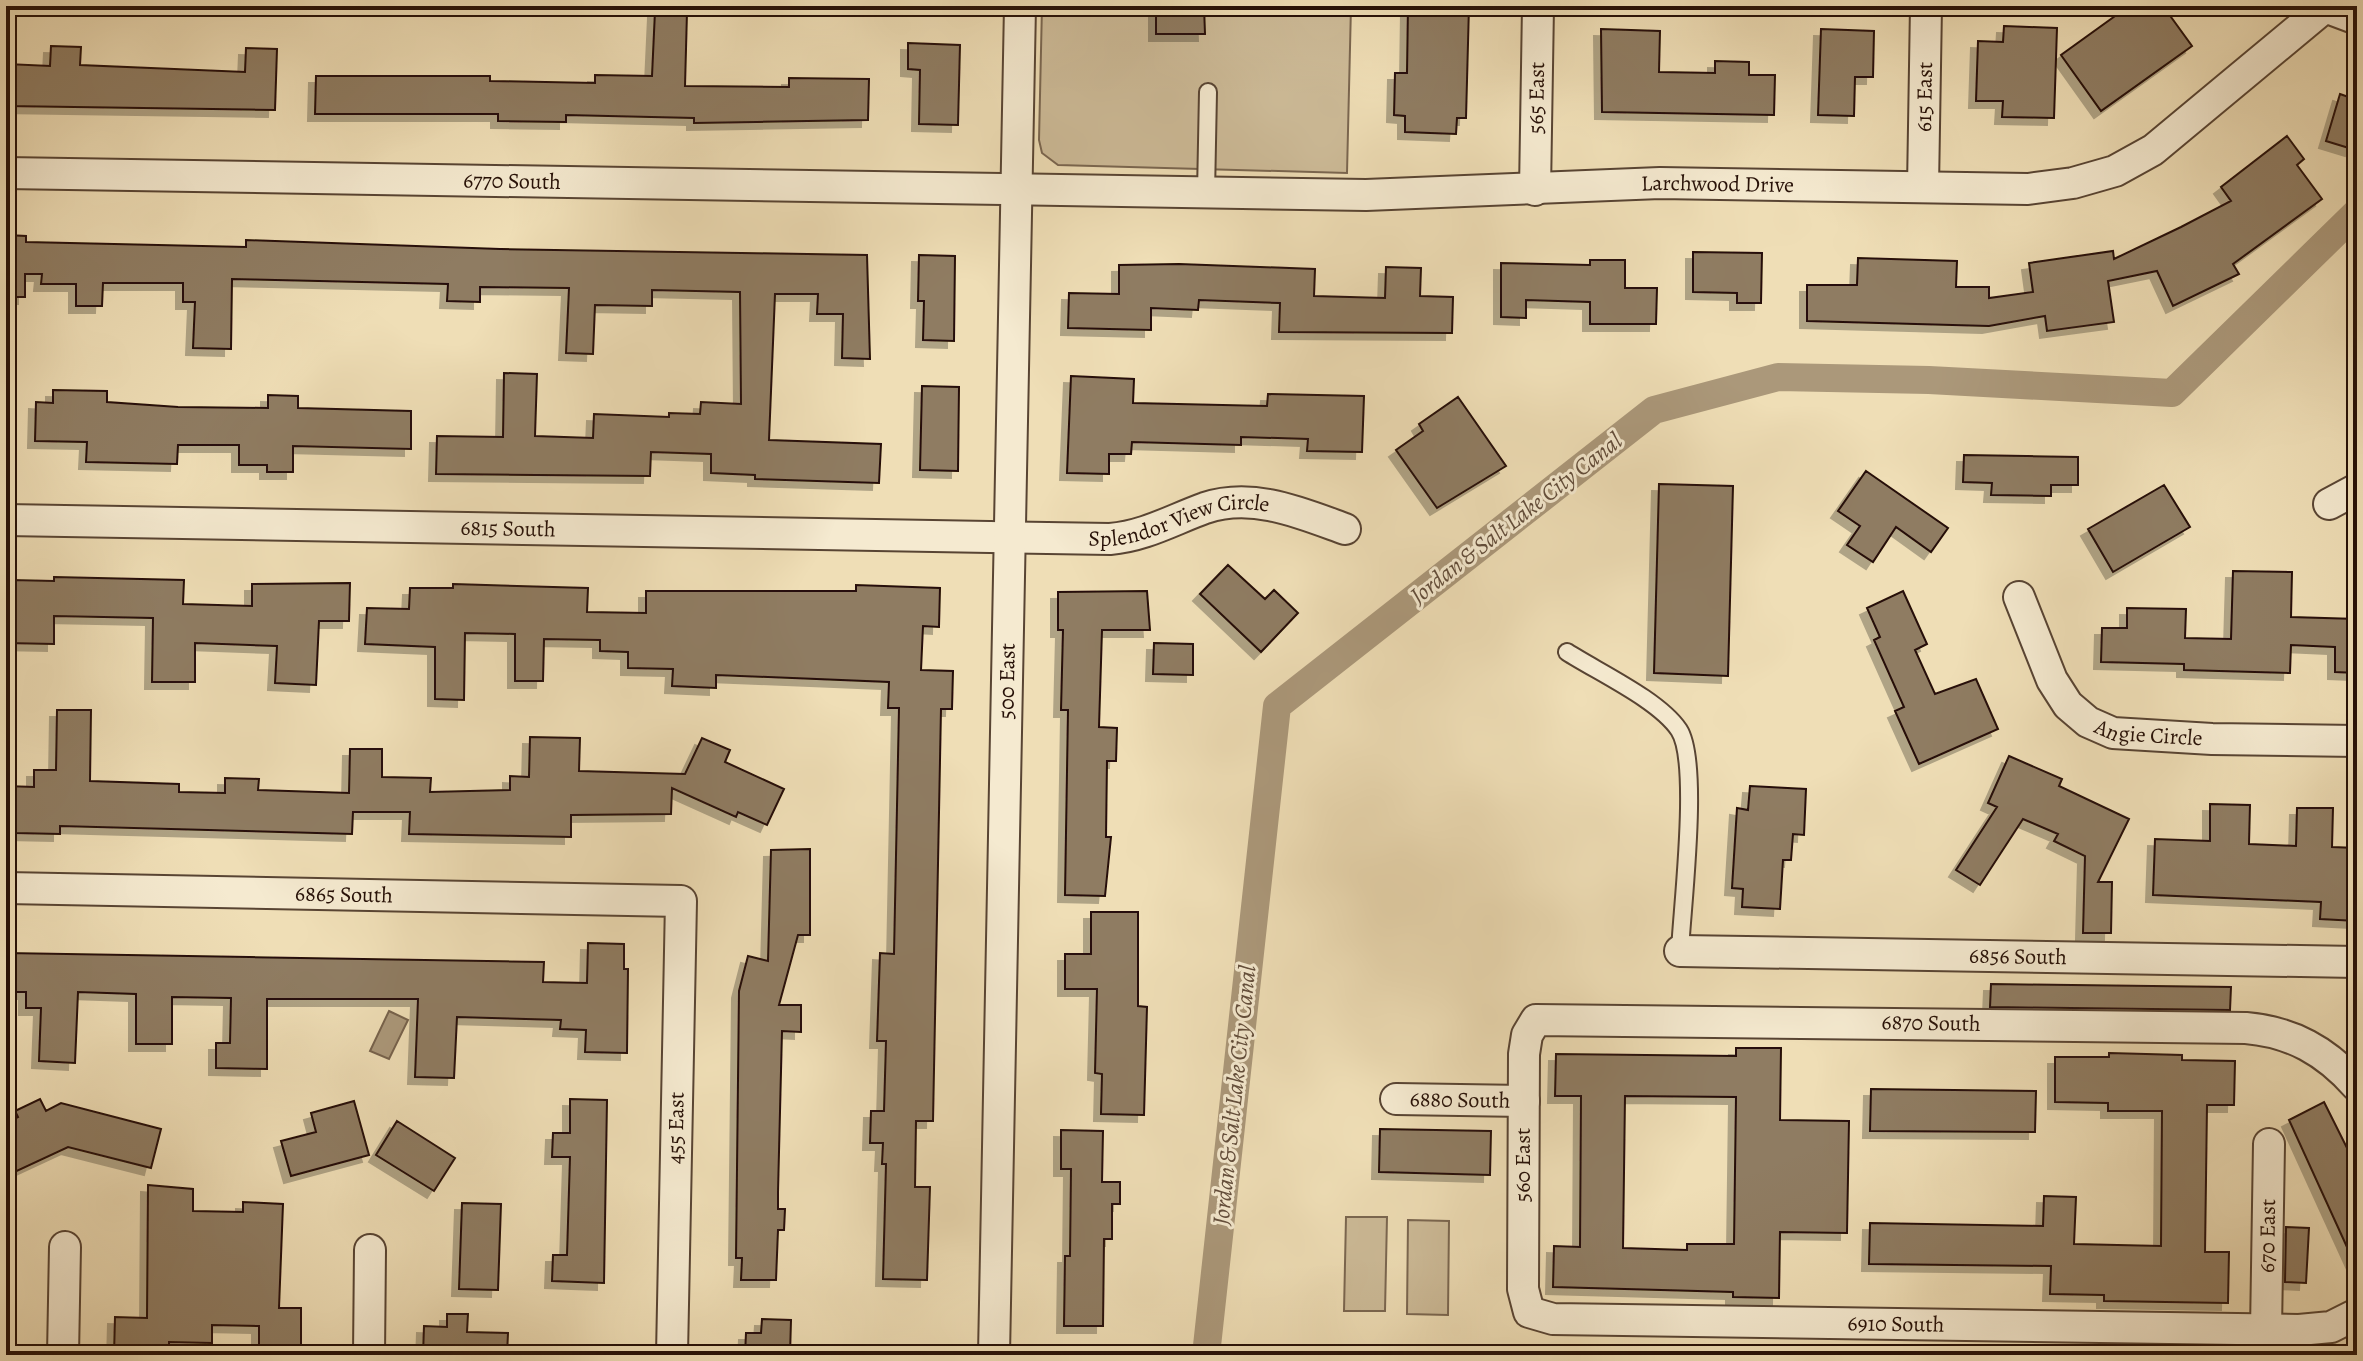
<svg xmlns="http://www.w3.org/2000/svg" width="2363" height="1361" viewBox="0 0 2363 1361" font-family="Alegreya,serif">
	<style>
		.green { fill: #cdbb98; stroke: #7a6650; stroke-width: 2 }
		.water { fill: #ab987a; stroke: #76624c; stroke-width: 2 }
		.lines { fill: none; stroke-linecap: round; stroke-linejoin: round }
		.canal { stroke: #ab987a; stroke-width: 28 }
		.building { fill: #8f7b62; stroke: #261007; stroke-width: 2; fill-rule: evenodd; filter: url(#shadow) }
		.lane-casing { stroke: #584433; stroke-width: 20 }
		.street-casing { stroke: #584433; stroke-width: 34 }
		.lane { stroke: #f5ead0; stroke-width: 16 }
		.street { stroke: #f5ead0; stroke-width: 30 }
		.labels { text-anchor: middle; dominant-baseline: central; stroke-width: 6; stroke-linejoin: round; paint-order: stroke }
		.street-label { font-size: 22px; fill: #261007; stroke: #f5ead0 }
		.water-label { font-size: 24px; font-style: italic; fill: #624d3b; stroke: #f5ead0 }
	</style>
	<defs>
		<filter id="shadow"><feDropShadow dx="-7" dy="7" stdDeviation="0" flood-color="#0004"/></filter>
	</defs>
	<rect width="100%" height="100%" fill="#efdeb6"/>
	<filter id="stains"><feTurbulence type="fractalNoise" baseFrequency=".0025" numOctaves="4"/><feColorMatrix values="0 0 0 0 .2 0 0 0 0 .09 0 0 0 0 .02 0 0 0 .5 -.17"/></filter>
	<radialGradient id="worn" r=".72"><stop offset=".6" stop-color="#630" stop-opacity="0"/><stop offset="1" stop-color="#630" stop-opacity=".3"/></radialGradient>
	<path class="green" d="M1042 6H1351L1347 173 1058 165 1042 153 1039 140Z
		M1346 1217H1387L1385 1311H1344Z
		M1408 1220 1449 1221 1448 1315 1407 1314Z"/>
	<path class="water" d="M389 1011 408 1020 389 1059 370 1051Z"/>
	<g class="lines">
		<path class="canal" d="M1206 1355 1277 706 1654 410 1778 377 1929 380 2172 393 2357 212"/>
	</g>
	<path class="building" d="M1156 6H1204L1205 34H1156Z
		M1408 6H1469L1466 118H1457L1456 134 1405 132V116L1394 115 1395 73H1407Z
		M2129 6H2163L2192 46 2101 111 2061 55Z
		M655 11 687 12 685 86 789 87V78L869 79 868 120 694 123V118L566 115V122L498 121V114H315L316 76H490V81L595 83V75L652 76Z
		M2004 26 2057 28 2054 118 2002 117 2003 101H1976L1978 41 2003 42Z
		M1601 29 1660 31 1659 72 1715 73V61L1749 62V75H1775L1774 115 1602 112Z
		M1821 29 1874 31 1873 77H1855L1854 116 1818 115Z
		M908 43 960 45 958 125 919 124 920 70 908 69Z
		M51 46 81 47 80 65 245 72 246 48 277 49 275 110 6 106 7 64 50 66Z
		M2340 94 2357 100V132L2352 149 2326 141Z
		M2287 136 2304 159 2297 165 2322 199 2233 264 2239 274 2173 306 2157 271 2108 281 2114 322 2047 331 2045 316 1989 326 1807 321V285H1857L1858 258 1957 261 1956 287H1989V298L2033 292 2029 263 2113 251 2114 259 2181 227 2231 201 2221 187Z
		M6 235 26 236V242L246 247V240L500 249 867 255 870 359 842 358 843 314H817L818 294H775L769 440 881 444 879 483 755 479V475L711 473V454L651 452 650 476 436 474 437 436 503 437 504 373 537 374 535 436 593 438 594 414 669 417V413L700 414 701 402 741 404 740 292 652 290V306L595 305 593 354 566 353 569 288 480 287V302L447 301 448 284 232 279 231 349 193 348 195 302H183V283H103L102 306H76V284H41L42 274H25V297H6Z
		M1693 252 1762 253 1761 303H1737V293L1693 292Z
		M919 255 955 256 954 341 923 340 924 301H918Z
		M1590 260H1625V288H1657L1656 324H1590V302L1526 300V318L1501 317V263L1590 265Z
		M1179 264 1315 269 1314 296 1385 298 1386 267 1421 268 1420 296 1453 297 1452 333 1279 332 1280 303 1199 300 1198 310 1151 308V330L1068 328 1069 293 1119 294V265Z
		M1071 376 1134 379 1133 403 1267 406 1268 394 1364 396 1362 452 1307 451 1308 439 1241 437V445L1132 442 1131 454H1109V474L1067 473Z
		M922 386 959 387 958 471 920 470Z
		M53 390 107 391V402L178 407 268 408V395L298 396V408L411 411V449L293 446V472H267V465H239V445H178L177 464 86 462 87 442 35 441 36 402 53 403Z
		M1458 397 1506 466 1437 508 1396 450 1423 431 1419 424Z
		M1964 455 2078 457V485H2051V496L1991 495 1992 483 1963 482Z
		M1866 471 1948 528 1931 552 1896 527 1873 562 1847 545 1860 526 1838 511Z
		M1659 484 1733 486 1728 676 1654 673Z
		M2164 485 2190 527 2113 572 2088 529Z
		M1228 565 1265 599 1274 590 1298 613 1261 652 1200 594Z
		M2233 571 2292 572 2291 617 2357 619V673L2335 672V647L2291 645 2290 673 2184 670V664L2101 662 2102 628H2127V608L2186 609 2185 638 2231 639Z
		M54 577 184 580 183 604 252 606V584L350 583 349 621H319L316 685 275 683 277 646 195 643V682H152L153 618 54 616V644L6 643V602H11L12 580 54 581Z
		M453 584 588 588 587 612 646 613V591H856V585L940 588 939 627 923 626 921 670 953 671 952 709H941L933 1121H916L915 1187H930L927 1280 883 1279 886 1164H882L883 1143H870L871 1111H884L886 1041H877L880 953 894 954 899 708H888L889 682 716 675V688L672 686 673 669 628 668V652L600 651V640L544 639 543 681H515V634L465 633 464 700 435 699V647L365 644 367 608 409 609 410 588H453Z
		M1147 591 1150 630H1102L1099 727 1117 728 1116 761H1107L1106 837H1111L1105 896 1065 895 1068 710H1061L1063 630H1058V592Z
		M1903 591 1927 644 1915 650 1935 694 1976 679 1998 729 1919 764 1895 711 1904 707 1874 640 1880 637 1867 608Z
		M1154 643 1193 644V675L1153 674Z
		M57 710H91L90 781 179 784V792L225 793V778L259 779 258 790 349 793 350 749H382V777L431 778 430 792 510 790V776L529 777 530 737 580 738 579 771 685 774 702 738 730 750 725 762 784 789 767 825 738 812 736 817 672 788 671 814 571 815V837L409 834 410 812H353L352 834 60 826V834L15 833V826H6V786L34 787V770H56Z
		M2009 756 2062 779 2059 786 2129 819 2098 882H2112L2111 933H2083L2085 856 2054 841 2058 834 2023 819 1980 885 1956 870 1997 807 1988 803Z
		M1750 786 1806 789 1804 835 1793 834 1791 860H1783L1780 909 1742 907 1743 889 1732 888 1737 808 1748 810Z
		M2210 804 2250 805 2249 844 2296 846 2297 808H2333L2332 847 2357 848V921L2320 919 2321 902 2153 895 2155 839 2210 841Z
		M810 849V935H798L779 1005H801V1032L782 1031 778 1192V1209H785L784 1230H778L776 1280H741L742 1258H736L739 991 748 956 768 961 771 850Z
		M1091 912H1138V1006L1147 1007 1144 1115 1101 1114 1102 1074 1095 1073 1097 989H1065V954H1091Z
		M588 943 624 944V969H628L627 1053 585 1052 586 1030 560 1029 561 1020 457 1017 454 1078 415 1077 418 999H267V1069L216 1068V1043H230L231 998 172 997V1044H136V994L78 992 75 1063 39 1061 41 1008H26V992H6V953L544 962 543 982 587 983Z
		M1991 984 2231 987 2230 1010 1990 1007Z
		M1736 1048H1781L1780 1120 1849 1121 1847 1233 1780 1232 1779 1298 1733 1297V1292L1553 1287 1554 1246 1580 1247 1581 1096H1555L1556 1054 1736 1056ZM1625 1096 1736 1097 1734 1244H1687V1250L1623 1248Z
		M2109 1053 2182 1055V1060L2235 1061 2234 1105H2207L2205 1252H2229L2228 1303 2104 1301V1295L2050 1294 2051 1266 1869 1264 1870 1223 2043 1226 2044 1196 2076 1197 2074 1244 2161 1246 2162 1111H2108V1103L2055 1102V1057H2109Z
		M1871 1089 2036 1091 2035 1132 1870 1131Z
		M40 1099 46 1111 61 1103 161 1129 151 1168 68 1147 6 1176V1123L18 1117 15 1111Z
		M570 1099 607 1100 604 1283 552 1281 553 1255H567L570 1157H552L553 1133H570Z
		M354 1101 369 1155 291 1176 281 1141 316 1132 311 1113Z
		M2324 1102 2348 1150 2357 1146V1269L2289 1120Z
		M397 1121 455 1158 434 1191 376 1155Z
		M1380 1129 1491 1131 1490 1175 1379 1172Z
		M1061 1130 1103 1131 1102 1182H1120V1204H1112V1239H1104L1103 1326H1064L1065 1256H1070L1071 1169H1061Z
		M148 1185 193 1189V1211L243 1212V1202L283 1204 279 1308H301V1355H259V1326L212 1325V1343L169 1342V1355H114L115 1317 147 1318Z
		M462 1203 501 1204 498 1290 459 1289Z
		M2286 1227 2309 1228 2306 1283 2285 1282Z
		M447 1314H468L467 1332 508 1333 507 1355H423L424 1326 447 1327Z
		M762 1319 791 1320 790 1355H745L746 1333H761Z"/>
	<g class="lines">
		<g class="lane-casing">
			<path id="lane" d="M1206 193 1208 92
				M1567 652C1598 672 1659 700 1679 730 1700 762 1682 907 1680 951"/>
		</g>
		<g class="street-casing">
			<g id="street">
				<path id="s1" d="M6 173 1366 195 1660 183 2028 189 2073 183 2115 171 2153 150 2325 7 2357 19"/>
				<path id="s2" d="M1923 187 1926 6"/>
				<path id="s3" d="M1535 190 1538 6"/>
				<path d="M2329 504 2357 489"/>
				<path id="s4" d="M6 520 1110 539C1145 536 1172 520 1205 508 1253 492 1301 513 1345 529"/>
				<path id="s5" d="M2019 597 2052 680 2068 705 2088 722 2113 733 2212 739 2357 741"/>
				<path id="s6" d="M6 888 681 901 672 1355"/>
				<path id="s7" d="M1680 951 2357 962"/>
				<path id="s8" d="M2357 1086C2326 1051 2292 1032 2246 1028L1536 1020 1527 1035 1524 1054 1523 1289 1529 1312 1553 1319 2299 1330 2331 1327 2357 1314"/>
				<path id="s9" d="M1396 1099 1524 1101"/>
				<path id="s10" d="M2266 1330 2269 1144"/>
				<path d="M63 1355 65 1247"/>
				<path d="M369 1355 370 1250"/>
				<path id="s11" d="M994 1355 1020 6"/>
			</g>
		</g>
		<use href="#lane" class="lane"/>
		<use href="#street" class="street"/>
	</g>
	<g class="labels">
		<g class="street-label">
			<text stroke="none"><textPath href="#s2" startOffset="90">615 East</textPath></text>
			<text stroke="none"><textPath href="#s3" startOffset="92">565 East</textPath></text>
			<text stroke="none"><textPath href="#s1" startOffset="506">6770 South</textPath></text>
			<text stroke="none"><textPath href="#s1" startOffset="1712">Larchwood Drive</textPath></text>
			<text stroke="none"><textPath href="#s4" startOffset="1176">Splendor View Circle</textPath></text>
			<text stroke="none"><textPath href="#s4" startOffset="502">6815 South</textPath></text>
			<text stroke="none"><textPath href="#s11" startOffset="674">500 East</textPath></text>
			<text stroke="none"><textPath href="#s5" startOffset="208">Angie Circle</textPath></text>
			<text stroke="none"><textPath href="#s6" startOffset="338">6865 South</textPath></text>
			<text stroke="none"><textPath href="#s7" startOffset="338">6856 South</textPath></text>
			<text transform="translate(1931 1023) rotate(1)">6870 South</text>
			<text stroke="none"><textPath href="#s9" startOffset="64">6880 South</textPath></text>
			<text transform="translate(676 1128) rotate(-89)">455 East</text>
			<text transform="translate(1523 1165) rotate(-90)">560 East</text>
			<text stroke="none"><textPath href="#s10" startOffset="94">670 East</textPath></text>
			<text stroke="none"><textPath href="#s8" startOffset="1502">6910 South</textPath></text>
		</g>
		<g class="water-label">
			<text transform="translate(1516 518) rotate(-38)">Jordan &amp; Salt Lake City Canal</text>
			<text transform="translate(1234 1095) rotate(-84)">Jordan &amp; Salt Lake City Canal</text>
		</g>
	</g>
	<rect width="2363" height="1361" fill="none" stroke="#efdeb6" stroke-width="32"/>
	<rect x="8" y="8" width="2347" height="1345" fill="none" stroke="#261007" stroke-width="4"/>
	<rect x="16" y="16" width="2331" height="1329" fill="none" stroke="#261007" stroke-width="2"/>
	<rect width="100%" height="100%" filter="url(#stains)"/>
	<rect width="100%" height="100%" fill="url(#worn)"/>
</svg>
